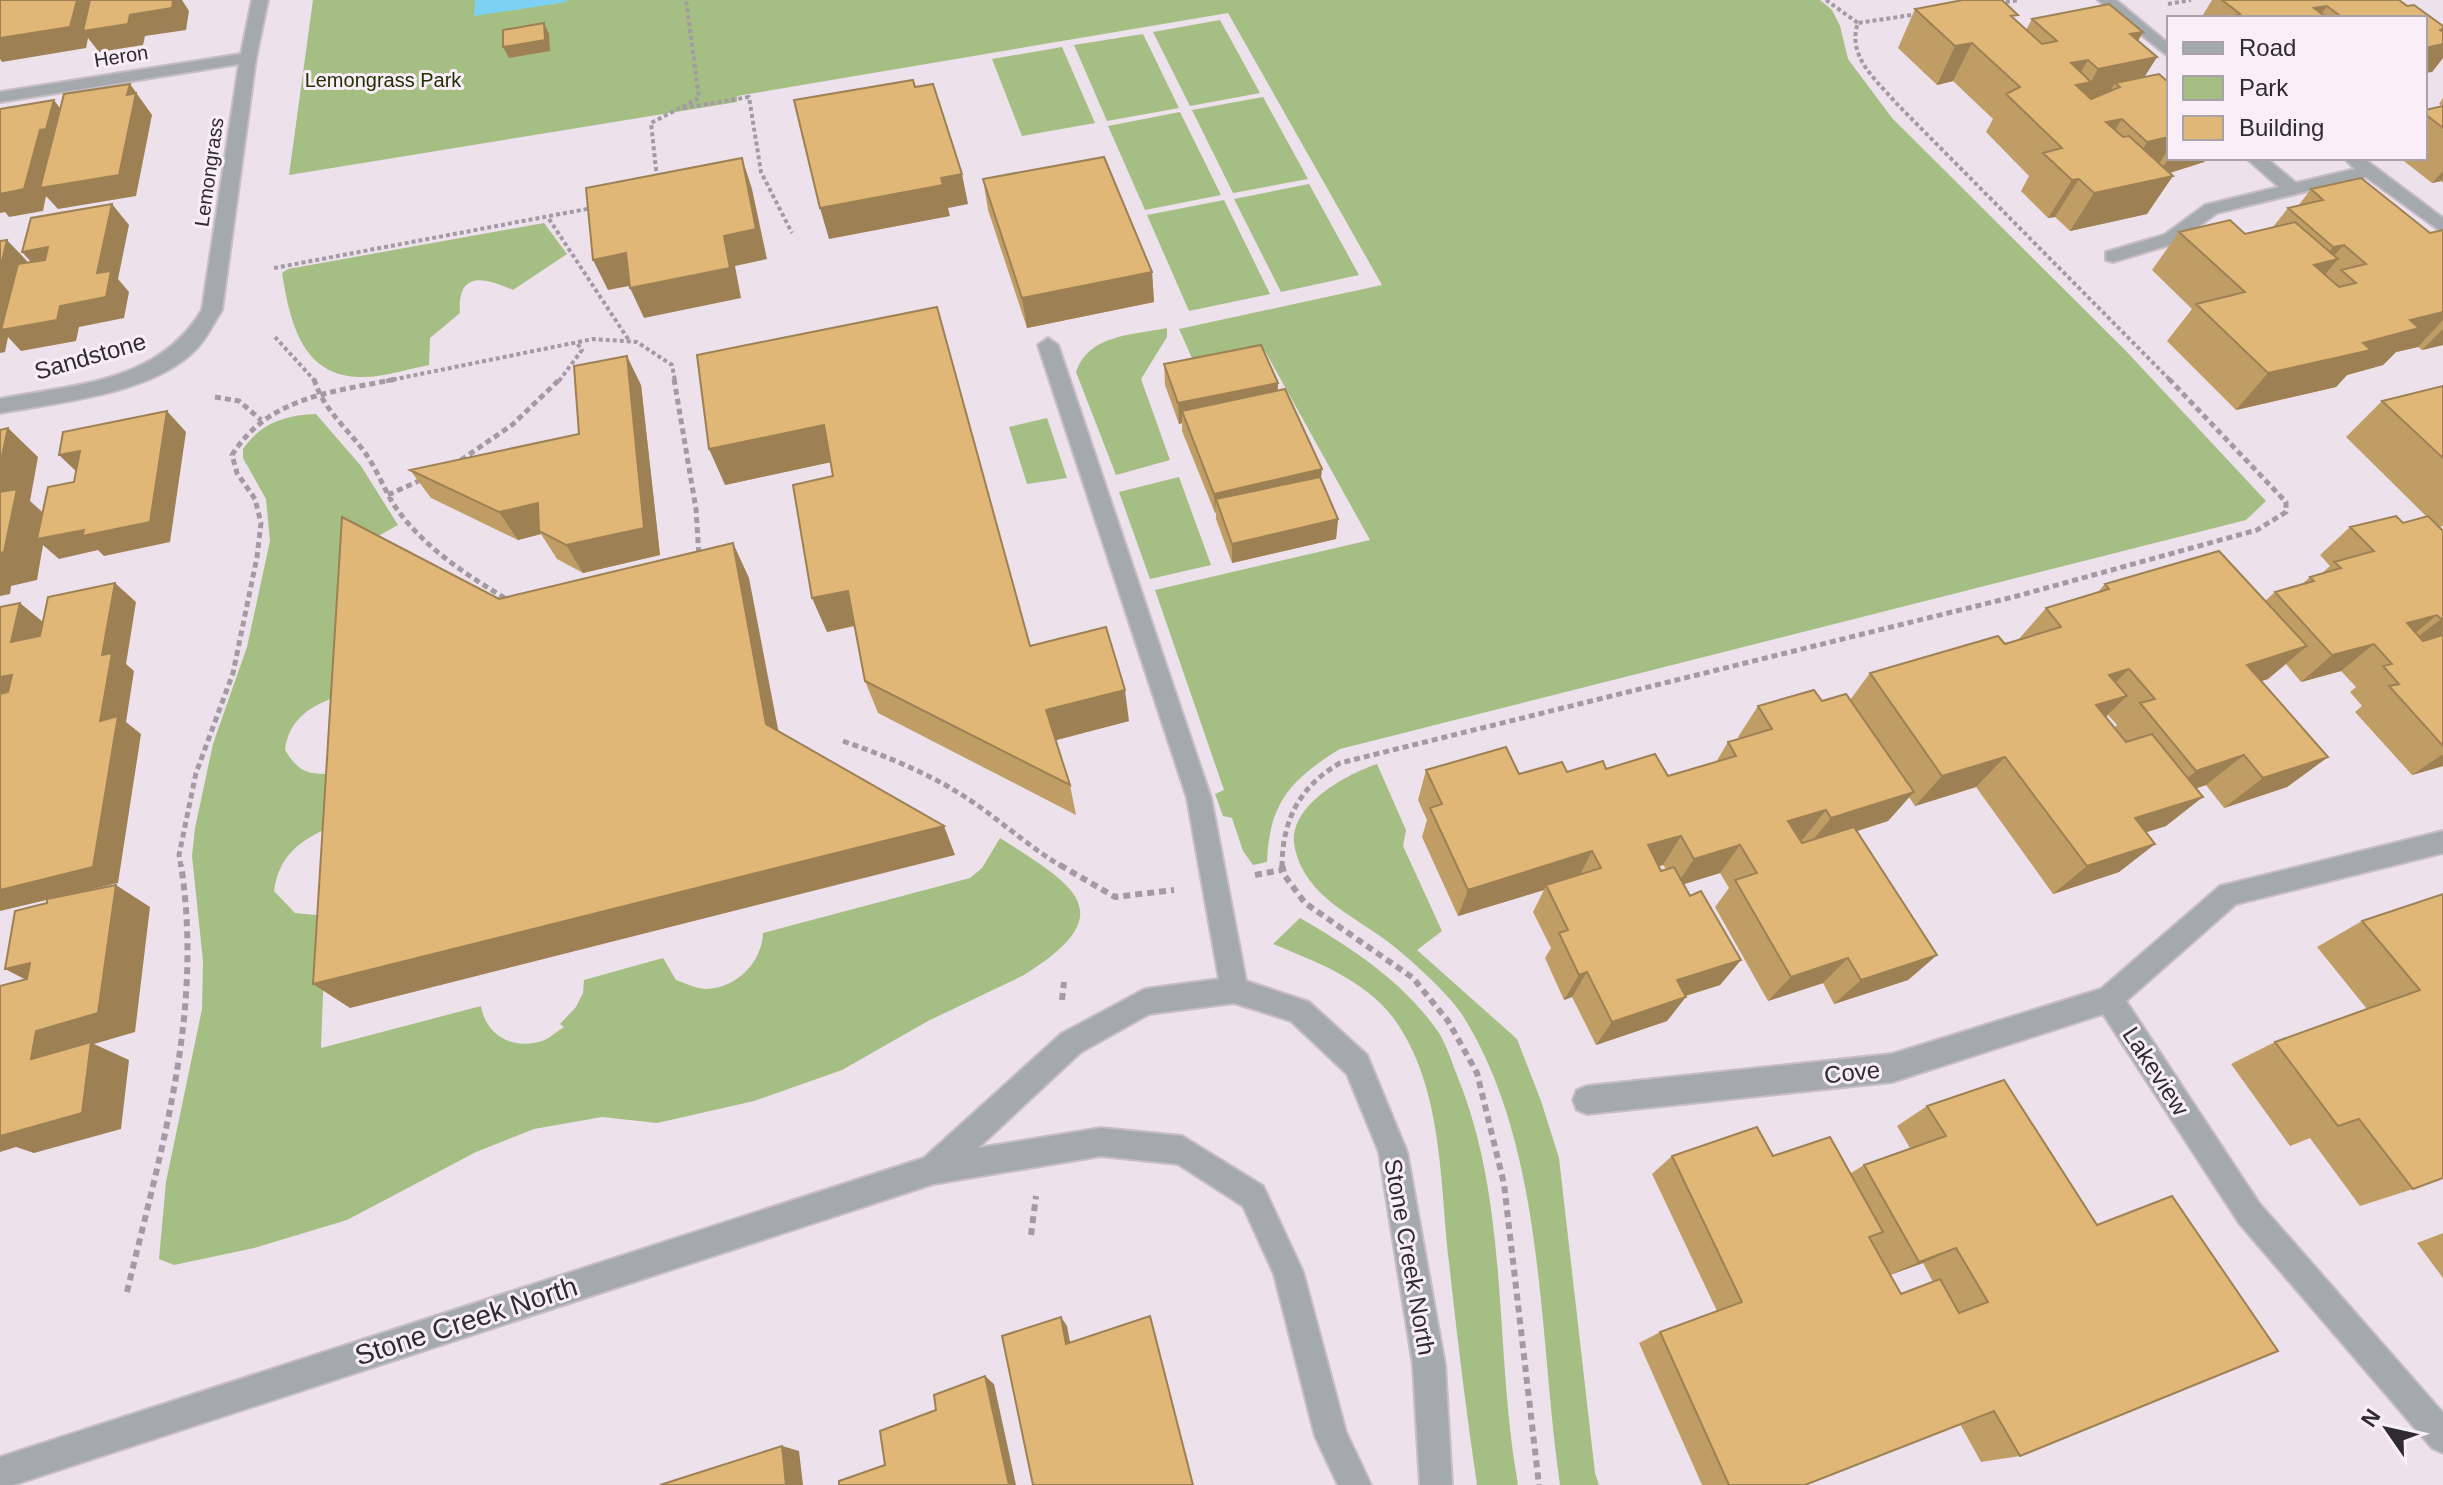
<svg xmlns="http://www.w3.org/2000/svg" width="2443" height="1485" viewBox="0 0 2443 1485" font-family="Arial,sans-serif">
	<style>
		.green { fill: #a5be83 }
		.water { fill: #7dd2f3 }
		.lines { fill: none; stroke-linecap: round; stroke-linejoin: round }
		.minor-casing { stroke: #c7bdc6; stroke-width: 4 }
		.path-far2 { stroke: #a39aa3; stroke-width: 4; stroke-dasharray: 4 3; stroke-linecap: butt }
		.path-far1 { stroke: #a39aa3; stroke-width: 5; stroke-dasharray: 6 4; stroke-linecap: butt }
		.path { stroke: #a39aa3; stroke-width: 6; stroke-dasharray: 7 5; stroke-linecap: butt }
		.minor { fill: #a4a9ad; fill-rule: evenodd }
		.wall { fill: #c19d66; fill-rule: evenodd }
		.shaded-wall { fill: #9d8053 }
		.building { fill: #e0b777; stroke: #9d8053; stroke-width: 2 }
		.labels { text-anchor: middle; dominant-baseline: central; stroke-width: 6; stroke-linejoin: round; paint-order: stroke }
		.far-street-label { font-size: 20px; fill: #2f2b2f; stroke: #faeef9 }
		.far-park-label { font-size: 20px; fill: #213100; stroke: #faeef9 }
		.street-label { font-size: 24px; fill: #2f2b2f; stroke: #faeef9 }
		.near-street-label { font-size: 28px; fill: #2f2b2f; stroke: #faeef9 }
	</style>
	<rect width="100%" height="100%" fill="#ede1ec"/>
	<path class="green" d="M313 0H1820L1832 10 1840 26 1848 59 1892 118 2126 351 2266 501 2246 520 1340 749C1291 779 1269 803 1267 862L1253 865 1243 851 1232 818 1223 816 1215 794 1224 790 1155 590 1370 540 1265 351 1196 367 1179 329 1382 285 1228 13 737 96V102L289 175Z
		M1220 20 1260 93 1190 106 1153 32Z
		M1143 34 1179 108 1107 121 1074 45Z
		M1062 47 1095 123 1022 136 992 59Z
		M1263 97 1308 179 1233 193 1192 110Z
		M1180 112 1221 195 1145 210 1108 126Z
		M1309 184 1359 275 1281 292 1234 199Z
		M1224 200 1270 294 1189 311 1147 215Z
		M544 223 567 254 513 290C486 278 457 269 460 313L430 338 429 365C408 369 384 377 363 377 302 378 290 322 282 273L288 269Z
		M1167 328V337L1141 379 1170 460 1116 475 1076 372C1089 334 1133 335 1167 328Z
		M316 414 361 466 398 525 373 539 340 695C311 706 289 718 285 750 300 774 308 774 335 774L333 826C300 840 279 855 274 891L295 913 326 916 321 1048 481 1006C486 1036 513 1050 542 1041 549 1039 557 1031 564 1027L560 1024 576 1007 583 993 584 980 663 958 676 980C685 983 697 989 706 989 737 988 762 962 763 933L970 878 982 868 1000 838C1073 885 1125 912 1024 975L928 1021 842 1070 754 1101 657 1123 602 1117 534 1129 476 1152 347 1220 254 1248 174 1265 159 1259 166 1182 202 1009 203 961 192 856 195 828 213 744 247 647 270 541 266 499 243 458V449C261 423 286 415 316 414Z
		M1047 418 1067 478 1027 484 1009 427Z
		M1179 477 1211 565 1150 579 1119 492Z
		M1377 764 1406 830 1403 846 1442 931 1417 950 1517 1039 1541 1101 1559 1158 1595 1473 1599 1485H1560C1538 1334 1546 1145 1461 1013 1447 992 1408 957 1387 941 1352 915 1306 896 1295 849 1285 807 1345 775 1377 764Z
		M1300 918C1352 948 1404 982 1439 1033 1447 1046 1452 1063 1458 1078 1510 1206 1494 1351 1518 1485H1477C1466 1411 1457 1336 1449 1262 1440 1184 1443 1094 1399 1026 1371 982 1319 963 1273 944Z"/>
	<path class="water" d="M475 0H567V2L474 16Z"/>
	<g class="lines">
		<g class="minor-casing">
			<path id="minor" d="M252 0H268L256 58 222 310C214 322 208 336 198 347 156 394 59 402 0 413V399C77 384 158 383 202 310L239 64 0 102V92L241 54Z
				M2098 0H2116L2169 44V57Z
				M2246 158H2266L2296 183 2355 169 2347 161 2349 158H2363L2443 218V233L2366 177 2217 213 2176 243 2113 262 2106 260V252L2164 235 2205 205 2279 187Z
				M1048 338 1058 345 1211 798 1246 981 1309 1002 1367 1055 1407 1152 1445 1365 1452 1485H1420L1413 1365 1379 1152 1347 1074 1291 1021 1234 1003 1149 1014 1081 1052 978 1148 1101 1128 1182 1136 1263 1186 1303 1272 1346 1432 1371 1485H1338L1315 1436 1274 1274 1243 1206 1178 1164 1101 1156 933 1184 13 1485H0V1457L924 1158 1061 1034 1145 989 1219 979 1187 798 1038 345Z
				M2443 831V853L2236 904 2126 1001 2259 1203 2443 1413V1453L2432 1448 2239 1223 2103 1014 1892 1082 1587 1114 1577 1110 1573 1100 1577 1090 1587 1086 1892 1054 2101 989 2220 886Z"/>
		</g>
		<path class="path-far2" d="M1826 0 1858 23
			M1999 3 2019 0
			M2168 4 2191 0
			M1918 14 1858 23C1846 56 1877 81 1897 104L2171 381
			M683 108 749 97 761 172 792 233
			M657 178 651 123 699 98 686 0
			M549 219 630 342
			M274 268 592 208
			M275 337 315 381
			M386 381 593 339 637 342 672 365 675 381
			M559 381 582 350 577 343"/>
		<path class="path-far1" d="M314 379C323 409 345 426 363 450 376 467 383 487 394 505 423 547 465 574 508 600
			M674 379 696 509 699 556
			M215 397 239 401 261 420
			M461 460 512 425 560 379
			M388 495 423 479
			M843 741C885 756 924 771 962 795 997 817 1027 846 1063 867
			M181 867 179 855 196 773 233 673 257 557 261 523 255 499 237 473 232 455C269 396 334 392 396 379
			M1282 867C1282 820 1300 786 1340 763L2017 596 2257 530 2286 512V502L2169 379"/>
		<path class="path" d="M1060 865 1115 897 1174 890
			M1282 865 1285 876 1305 903 1413 978 1448 1021 1477 1073 1504 1184 1539 1485
			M1255 875 1282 870
			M1062 1000 1064 982
			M1031 1235 1036 1196
			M127 1292C161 1149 204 1013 181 865"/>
		<use href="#minor" class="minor"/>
	</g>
	<path class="wall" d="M2212 0H2399L2443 26V58L2432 72 2425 18H2201Z
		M1915 9 2015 20 2026 30 2032 19 2143 32 2138 41 2157 57 2144 77 2169 83V158H2207L2204 162 2170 173 2147 214 2070 231 2055 217 2048 218 2021 191 2029 176 1986 132 1993 119 1953 81 1937 85 1898 48Z
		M2443 98V183L2441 181 2432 183 2400 158H2425V110L2442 106 2439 104Z
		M983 179 1152 272 1154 302 1027 328 988 210Z
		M2311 189 2430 233 2443 230V345L2422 350 2418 347 2396 352 2383 365 2347 375 2336 387 2236 410 2167 341 2192 309 2152 270 2179 232 2245 234 2273 227 2288 208 2298 206Z
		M937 307 1030 646 1129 721 1056 740 1070 785 1076 815 878 713 865 681 855 626 827 632 833 476 831 462 725 485Z
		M1164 364 1278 383 1277 391 1321 479 1338 519 1336 539 1232 563 1216 519V513H1215L1182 431V423L1179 424 1165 385Z
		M641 385 660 555 583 573 557 559 541 534 518 540 431 498 410 470 579 434Z
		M2443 386V526L2439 527 2443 531V766L2412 775 2355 712 2362 706 2350 692 2356 687 2341 671 2301 682 2286 664 2268 679 2261 681 2328 757 2287 787 2224 808 2206 785 2196 788 2166 826 2146 832 2155 844 2119 872 2053 894 1976 787 1915 806 1909 797 1888 821 1857 831 1937 955 1908 980 1834 1004 1823 983 1768 1001 1715 907 1729 888 1720 873 1683 884 1690 896 1741 960 1720 985 1686 996 1667 1021 1596 1045 1572 997 1564 1000 1545 958 1551 948 1533 912 1544 890 1458 916 1422 837 1427 820 1418 800 1426 770 1519 774 1606 769 1668 776 1716 762 1728 742 1739 738 1738 737 1758 706 1850 700 1870 673 2018 640 2046 608 2097 593 2105 584 2265 601 2275 592 2301 585 2310 577 2321 574 2330 566 2320 555 2350 527 2403 523 2427 517 2346 437 2382 401ZM2108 715 2117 725 2114 728 2106 717ZM1663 865 1666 869 1661 871 1659 866Z
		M2443 894 2413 1189 2360 1206 2310 1138 2290 1146 2231 1064 2275 1042 2367 1009 2317 947 2362 921Z
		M2004 1080 2020 1456 1981 1462 1960 1424 1805 1485H1702L1639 1343 1660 1332 1717 1311 1652 1174 1672 1156H1773L1851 1173 1864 1165 1910 1148 1897 1126 1927 1106ZM1923 1263 1933 1282 1901 1294 1890 1275Z
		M2443 1233V1278L2417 1243Z"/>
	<path class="shaded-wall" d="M77 0H98L130 15 169 0H182L189 11 186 30 145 36 143 45 99 52 88 38 86 48 2 62 0 59V38Z
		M2327 6 2318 18 2314 8Z
		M544 23 549 34 550 51 509 58 503 47Z
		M2443 29V58L2432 72 2425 73V48L2440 30Z
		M2143 32 2124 64 2157 57 2133 95 2115 83 2104 101 2076 107V85L2091 82 2098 69 2130 34Z
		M1972 43 1953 81 1937 85 1955 46Z
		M2088 60 2066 98 2071 63Z
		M130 84 152 115 136 196 58 209 46 196 43 211 9 217 5 212 0 213V194L40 130 54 100 70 122 127 95Z
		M2122 119 2098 157 2106 122Z
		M2169 137V148L2152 174 2123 180 2147 142Z
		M742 158 752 189 767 259 735 266 741 298 644 318 630 288 724 236Z
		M2169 158H2207L2204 162 2156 177Z
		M2443 171V178L2441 181 2432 183Z
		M962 174 968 204 948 208 950 216 829 239 820 208 941 178Z
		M2173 176 2147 214 2070 231 2094 193Z
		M2079 179 2055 217 2048 218 2072 180Z
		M112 204 129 225 118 279 129 292 124 318 79 327 76 341 21 351 8 337 5 352 0 353V269L7 240 27 261 10 328 60 306 97 273Z
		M2344 245 2329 261 2338 259 2306 297 2314 265 2319 264 2333 247Z
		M48 247 41 273 22 252Z
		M626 253 639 284 608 290 593 260Z
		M1152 272 1154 302 1027 328 1022 298Z
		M2443 312V320L2418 347 2396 352 2383 365 2347 375 2336 387 2236 410 2268 373 2363 343 2410 320Z
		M2443 329V345L2422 350Z
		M627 356 641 385 660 555 583 573 566 545Z
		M1278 383 1277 404 1182 411V423L1179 424 1178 403Z
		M167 411 186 432 170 542 104 556 98 550 59 559 43 545 37 580 11 586 10 594 0 596V465L8 428 38 457 30 501 48 517Z
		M824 425 836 461 725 485 709 449Z
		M80 451V475L59 455Z
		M1322 469 1320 489 1216 499 1215 513 1214 494Z
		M538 503 539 531 541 534 518 540 499 512Z
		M1338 519 1336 539 1232 563V544Z
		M733 543 749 578 783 755 766 724Z
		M115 583 136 602 126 664 134 671 126 722 141 734 118 883 0 911V890L100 721 102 655Z
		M848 591 861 624 827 632 812 598Z
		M20 603 43 622 35 660 11 642Z
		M2437 615 2404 642 2407 623Z
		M2443 618V635L2407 645 2441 619Z
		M2374 644 2341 671 2301 682 2332 655Z
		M2307 646 2268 679 2210 697 2247 665Z
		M2129 669 2097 701 2109 675Z
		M12 675 36 693 0 701V677Z
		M1125 690 1129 721 1053 741 1046 710Z
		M2127 696 2094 728 2096 705Z
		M2443 754V766L2412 775Z
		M2244 755 2206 785 2160 801 2196 771Z
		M2005 757 1976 787 1915 806 1942 776Z
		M2328 757 2287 787 2224 808 2263 778Z
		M1914 792 1888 821 1807 847 1831 818Z
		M2203 797 2166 826 2100 847 2135 818Z
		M1826 810 1803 839 1767 850 1788 821Z
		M944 826 955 855 350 1008 313 984Z
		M1681 836 1663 865 1632 873 1648 845Z
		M2155 844 2119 872 2053 894 2087 866Z
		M1740 845 1720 873 1675 887 1694 859Z
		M1592 851 1578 879 1546 885 1544 890 1458 916 1468 890Z
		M116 885 150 907 135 1032 94 1044 129 1060 121 1129 34 1153 16 1147 0 1152V1073L31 1059 36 1031Z
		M1937 955 1908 980 1834 1004 1861 980Z
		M1848 958 1823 983 1768 1001 1791 977Z
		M1741 960 1720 985 1658 1004 1677 980Z
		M30 963 44 989 5 969Z
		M1587 972 1572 997 1564 1000 1579 975Z
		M1686 997 1667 1021 1596 1045 1612 1022Z
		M1956 1248 1923 1263 1887 1276 1919 1262Z
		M1061 1317 1067 1326 1072 1352 1066 1344Z
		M985 1376 994 1384 1016 1485H1009Z
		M782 1446 799 1451 803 1485H786Z"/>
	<path class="building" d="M0 0H77L70 27 0 38Z
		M90 0H173L172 8 130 15 128 24 83 31Z
		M1963 0H2002L2018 15 2011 16 2042 44 2057 41 2032 19 2109 4 2143 32 2130 34 2157 57 2098 69 2088 60 2071 63 2091 82 2076 85 2091 99 2120 87 2115 83 2159 74 2169 83V137L2147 142 2122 119 2106 122 2123 137 2129 136 2173 176 2094 193 2079 179 2072 180 2043 153 2062 148 2006 94 2020 87 1972 43 1955 46 1915 9Z
		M2222 0H2399L2407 6 2414 5 2443 26V29L2440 30 2443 32V44L2425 48V18H2343L2327 6 2314 8 2327 18H2237L2234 16 2240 14Z
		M544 23 545 40 503 47V30Z
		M913 80 915 87 933 84 962 174 941 178 943 185 820 208 794 100Z
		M130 84 127 95 136 93 119 175 40 188 64 94Z
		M54 100 46 129 40 130 24 189 0 194V109Z
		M2443 106V128L2425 114V110Z
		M1104 157 1152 272 1022 298 983 179Z
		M742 158 756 229 724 236 730 268 630 288 626 253 593 260 586 188Z
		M2361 178 2430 233 2443 230V312L2410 320 2419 328 2363 343 2371 350 2268 373 2196 304 2245 292 2179 232 2230 220 2245 234 2295 222 2338 259 2314 265 2339 287 2356 283 2341 270 2366 264 2344 245 2333 247 2288 208 2323 200 2311 189Z
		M112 204 97 273 111 271 106 297 60 306 57 320 1 330 18 264 45 260 48 247 22 252 31 218Z
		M7 240 0 269V241Z
		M937 307 1030 646 1106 627 1125 690 1046 710 1070 785 865 681 848 591 812 598 793 485 833 476 824 425 709 449 697 355Z
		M1261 345 1278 383 1178 403 1164 364Z
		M627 356 644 528 566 545 539 531 538 503 499 512 410 470 579 434 574 366Z
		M2443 386V458L2382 401Z
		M1285 389 1322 469 1214 494 1182 411Z
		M167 411 150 522 82 536 84 530 37 539 48 487 74 482 80 451 59 455 63 432Z
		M8 428 0 465V430Z
		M1320 477 1338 519 1232 544 1216 499Z
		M17 489 4 552 0 553V492Z
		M2396 516 2403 523 2428 516 2443 531V618L2441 619 2437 615 2407 623 2423 641 2443 635V746L2389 686 2399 684 2383 666 2392 664 2374 644 2332 655 2275 592 2314 581 2310 577 2341 568 2334 562 2374 551 2350 527Z
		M342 517 499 599 733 543 766 724 944 826 313 984Z
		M2219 551 2307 646 2247 665 2328 757 2263 778 2244 755 2196 771 2140 703 2155 699 2129 669 2109 675 2127 696 2096 705 2126 742 2152 734 2203 797 2135 818 2155 844 2087 866 2005 757 1942 776 1870 673 1998 636 2005 644 2061 627 2046 608 2109 589 2105 584Z
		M115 583 102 655 112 653 100 721 118 716 93 867 0 890V694L8 692 12 675 0 677V607L20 603 11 642 40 636 48 597Z
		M1814 690 1822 701 1846 694 1914 792 1831 818 1826 810 1788 821 1802 843 1854 827 1937 955 1861 980 1848 958 1791 977 1735 880 1757 873 1740 845 1694 859 1681 836 1648 845 1661 871 1674 867 1690 896 1701 891 1741 960 1677 980 1686 997 1612 1022 1587 972 1579 975 1559 933 1568 930 1546 885 1601 868 1592 851 1468 890 1430 808 1442 804 1426 770 1506 747 1519 774 1562 762 1567 772 1603 761 1606 769 1655 754 1668 776 1736 756 1728 742 1772 729 1758 706Z
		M116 885 98 1013 36 1031 31 1059 91 1042 82 1113 0 1136V986L27 979 30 963 5 969 15 911 47 903V899Z
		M2443 894V1178L2413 1189 2359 1119 2338 1126 2275 1042 2420 990 2362 921Z
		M2004 1080 2097 1225 2172 1196 2278 1351 2020 1456 1994 1411 1805 1485H1729L1660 1332 1742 1302 1672 1156 1757 1127 1773 1156 1830 1137 1883 1232 1869 1237 1901 1294 1940 1279 1959 1313 1988 1302 1956 1248 1919 1262 1864 1165 1946 1136 1927 1106Z
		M1150 1316 1193 1485H1033L1002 1336 1061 1317 1066 1344Z
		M985 1376 1009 1485H839V1481L885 1465 880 1431 936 1410 934 1395Z
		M782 1446 786 1485H660Z"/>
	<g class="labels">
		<g class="far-street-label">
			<text transform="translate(121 56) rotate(-9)">Heron</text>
			<text transform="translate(209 172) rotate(-82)">Lemongrass</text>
		</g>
		<g class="far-park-label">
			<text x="383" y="80">Lemongrass Park</text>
		</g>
		<g class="street-label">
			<text transform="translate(90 356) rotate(-16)">Sandstone</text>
			<text transform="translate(2156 1071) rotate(57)">Lakeview</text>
			<text transform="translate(1852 1072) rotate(-6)">Cove</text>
			<text transform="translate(1410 1257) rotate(80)">Stone Creek North</text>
		</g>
		<g class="near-street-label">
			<text transform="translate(466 1321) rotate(-18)">Stone Creek North</text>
		</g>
	</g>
	<rect x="2167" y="16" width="260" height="144" fill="#faeef9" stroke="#a9a0a8" stroke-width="2"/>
	<rect x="2183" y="42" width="40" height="12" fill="#a4a9ad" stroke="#a9a0a8" stroke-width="2"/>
	<text x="2239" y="56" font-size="24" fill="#2f2b2f">Road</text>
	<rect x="2183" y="76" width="40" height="24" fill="#a5be83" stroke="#a9a0a8" stroke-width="2"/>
	<text x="2239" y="96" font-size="24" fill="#2f2b2f">Park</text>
	<rect x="2183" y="116" width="40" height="24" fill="#e0b777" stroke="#a9a0a8" stroke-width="2"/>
	<text x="2239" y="136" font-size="24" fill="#2f2b2f">Building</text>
	<g transform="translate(2387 1429) rotate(304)" stroke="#faeef9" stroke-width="6" paint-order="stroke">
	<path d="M0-6L14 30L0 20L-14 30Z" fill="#2f2b2f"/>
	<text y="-12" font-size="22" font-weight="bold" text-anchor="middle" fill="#2f2b2f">N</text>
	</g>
</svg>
